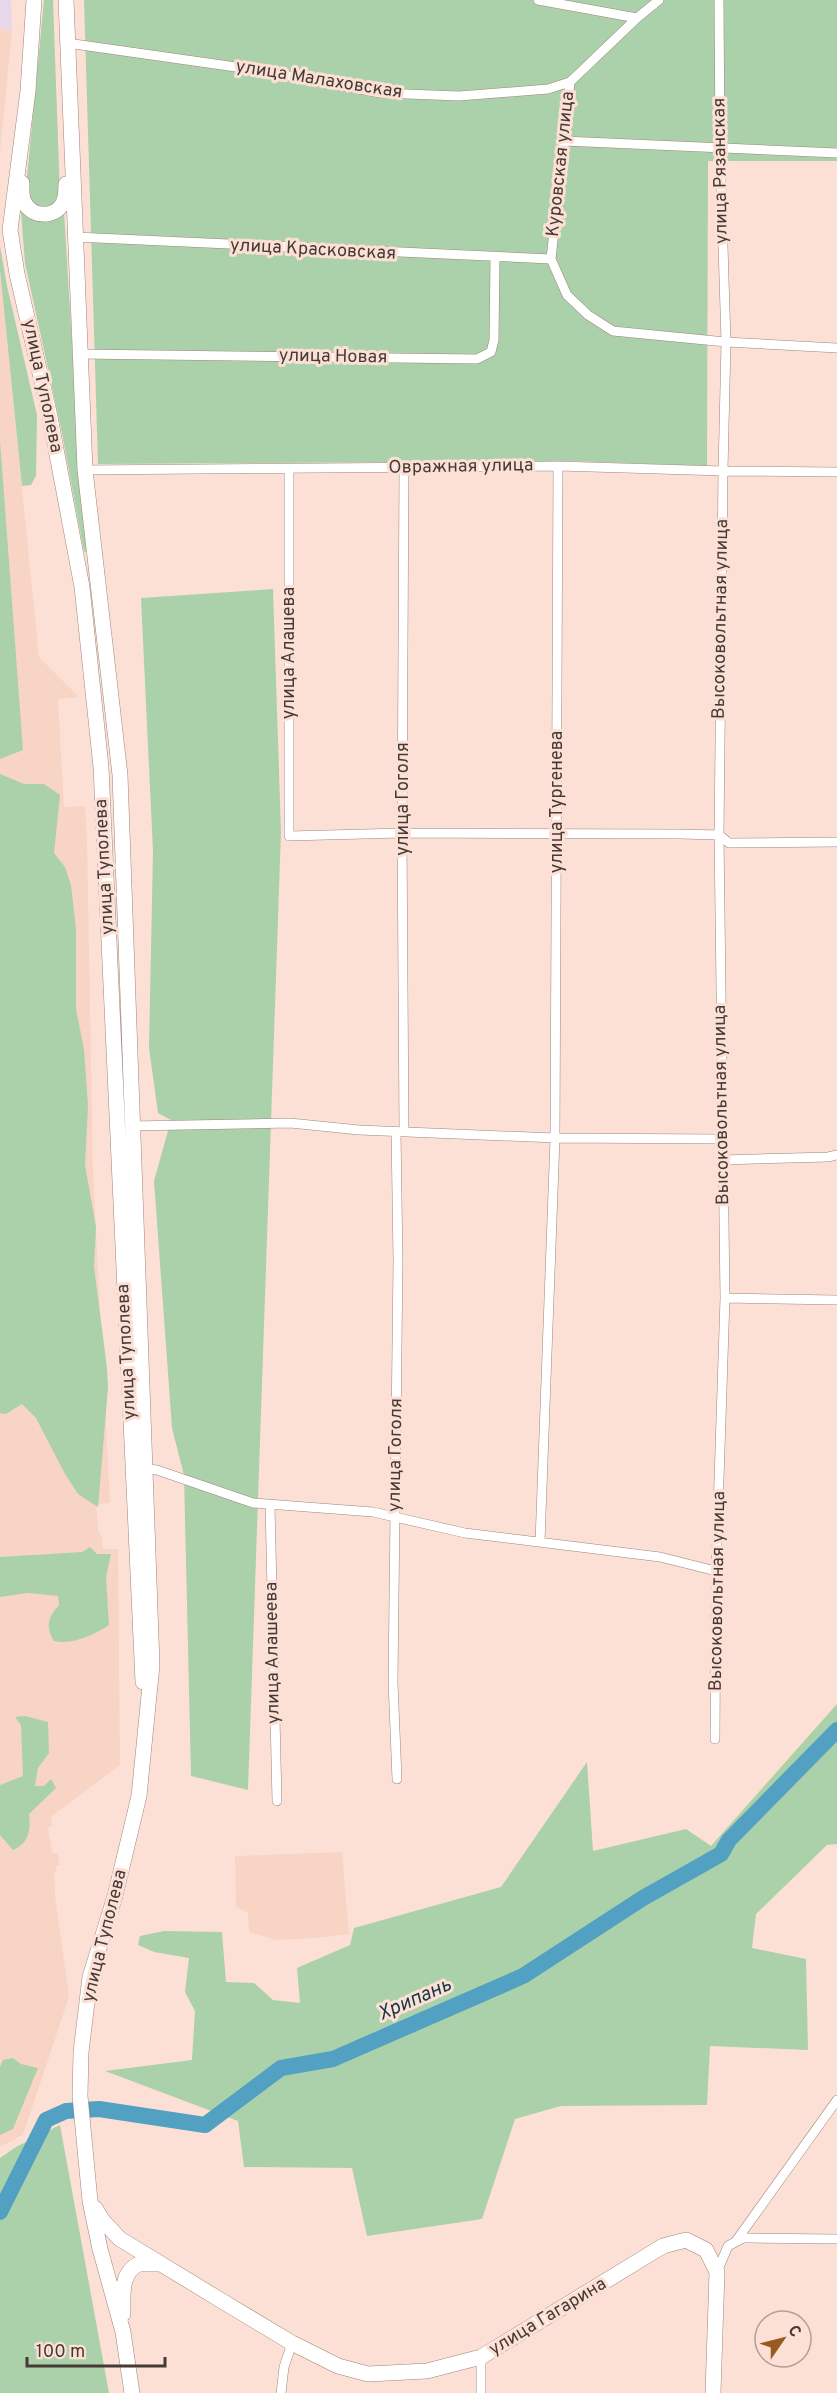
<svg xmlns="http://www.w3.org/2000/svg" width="837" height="2393" viewBox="0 0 837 2393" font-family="Overpass,sans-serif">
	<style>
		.commercial { fill: #e8d7e9 }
		.built { fill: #f8d4c5 }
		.green { fill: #aad1a9 }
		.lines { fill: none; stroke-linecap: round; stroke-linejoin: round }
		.river { stroke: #53a1c2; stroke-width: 16 }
		.street-casing { stroke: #9f857a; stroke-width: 10 }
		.primary-casing { stroke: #9f857a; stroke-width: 16 }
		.street { stroke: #fff; stroke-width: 9 }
		.primary { stroke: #fff; stroke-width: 15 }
		.labels { text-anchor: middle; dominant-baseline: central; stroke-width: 6; stroke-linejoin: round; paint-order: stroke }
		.street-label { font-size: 18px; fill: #453a36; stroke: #fde0d5 }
		.water-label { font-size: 20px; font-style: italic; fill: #153847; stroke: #fde0d5 }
	</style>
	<rect width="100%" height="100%" fill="#fde0d5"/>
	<path class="commercial" d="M0 0H11L12 30 0 29Z"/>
	<path class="built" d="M0 29 12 30 0 152Z
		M0 270 39 657 79 697 58 699 64 807 85 806 87 840 93 1172 110 1503 96 1504 98 1530 102 1538 103 1549H118L120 1765 51 1817 52 1826 48 1828 52 1853H58L60 1865 56 1866 57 1873H54L55 1895 69 1997 23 2135 0 2147Z
		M342 1852 349 1934 317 1938 276 1940 249 1932 248 1913 236 1907 235 1856Z"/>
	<path class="green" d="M44 0H53L60 196 55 206 36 208 27 195 26 187Z
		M84 0H837V161H708L707 466 571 461 98 464Z
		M21 212H64L80 474 88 551 84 552 62 433 25 263Z
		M0 246 7 286 37 415 36 476 31 485 22 486 0 270Z
		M0 441 23 750 0 759Z
		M273 589 281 832 248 1790 191 1776 184 1475 172 1428 154 1181 171 1120 158 1113 149 1048 153 851 141 598Z
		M0 774 24 784H44L60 795 54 853 65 867 71 885 76 929V1009L84 1049 88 1106 85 1165 96 1227 94 1267 107 1368 108 1388 98 1507 78 1494 65 1474 36 1418 22 1404 6 1414 0 1413Z
		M90 1547 97 1554H111L106 1577 109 1625C94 1635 73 1645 54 1641 45 1627 48 1617 59 1605L58 1596 28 1593 0 1597V1557L82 1552Z
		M837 1704V1844L827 1845 756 1914 752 1948 806 1959 808 2050 710 2046 707 2105 561 2106 515 2119 482 2219 367 2236 352 2168 244 2167 238 2121 105 2071 192 2060 195 2011 185 1992 189 1958 154 1952 138 1945 140 1936 164 1931 222 1932 226 1982 254 1983 273 2000 300 2003 297 1968 350 1945 354 1928 501 1887 587 1762 593 1851 686 1829 711 1846Z
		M25 1716 48 1722 49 1753 38 1768 35 1786H44L51 1779 56 1788 29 1814C31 1830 29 1843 13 1850L0 1835V1785L23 1776 21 1725 15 1717Z
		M13 2058 21 2064 38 2068 13 2129 0 2135V2067L3 2060Z
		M60 2125 109 2393H0V2158L16 2147Z"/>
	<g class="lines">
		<path class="river" d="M0 2212 46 2120 66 2111 99 2109 205 2125 281 2068 333 2059 523 1976 643 1898 721 1854 729 1840 837 1730"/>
		<g class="street-casing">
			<path id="street" d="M538 0 637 18
				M659 0 637 18 570 82 551 259 567 295 588 315 613 331 726 342 837 348
				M67 43 250 69 381 93 459 96 548 89 570 82
				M563 141 837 153
				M75 237 551 259
				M79 354 477 359 491 352 494 340 495 258
				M85 470 558 466 723 471 837 472
				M289 470V836L402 833 680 834 719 835 729 843 837 842
				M131 1126 290 1123 359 1130 555 1138 722 1139
				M396 1131 398 1261 393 1682 397 1779
				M404 1131 402 833 404 468
				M722 1160 828 1157 837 1155
				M725 1298 837 1300
				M146 1469 157 1470 253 1503 373 1512 465 1533 660 1557 716 1571
				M270 1505 277 1801
				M540 1542 555 1138 558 466
				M715 1739 716 1571 725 1298 719 835 723 471 726 342 720 149 719 0
				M736 2241 837 2100
				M717 2272 728 2246 743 2238H750L837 2239
				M281 2393 284 2367 292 2343
				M481 2393V2357"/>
		</g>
		<g class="primary-casing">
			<path id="primary" d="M34 0 28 91 10 230 17 274 49 412 82 587 101 767 143 1682
				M66 0 85 470 120 775 152 1665 139 1796 115 1896 90 1977 81 2052 80 2096 90 2201 100 2249 123 2332 132 2393
				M22 183C22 190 21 196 24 202 32 218 55 218 63 203 66 197 66 190 66 184
				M95 2208 103 2221 120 2239 222 2301 292 2343 338 2366 368 2374 427 2371 481 2357 663 2246 686 2240 706 2250 717 2272 713 2393
				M123 2314C123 2297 120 2272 139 2264H160"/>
		</g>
		<use href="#street" class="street"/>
		<use href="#primary" class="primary"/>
	</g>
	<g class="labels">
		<g class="street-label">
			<text transform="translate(319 80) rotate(9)">улица Малаховская</text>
			<text transform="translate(561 164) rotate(-84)">Куровская улица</text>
			<text transform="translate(721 171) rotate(-91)">улица Рязанская</text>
			<text transform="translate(313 250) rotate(3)">улица Красковская</text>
			<text transform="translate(333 357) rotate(1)">улица Новая</text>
			<text transform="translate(42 386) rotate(78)">улица Туполева</text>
			<text transform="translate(461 467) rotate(-1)">Овражная улица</text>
			<text transform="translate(721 619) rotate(-89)">Высоковольтная улица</text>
			<text transform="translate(289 653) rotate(-90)">улица Алашева</text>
			<text transform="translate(403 799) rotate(-90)">улица Гоголя</text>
			<text transform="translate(557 802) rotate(-90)">улица Тургенева</text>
			<text transform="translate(105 867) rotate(-93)">улица Туполева</text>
			<text transform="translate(722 1105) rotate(-91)">Высоковольтная улица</text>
			<text transform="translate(127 1352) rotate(-93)">улица Туполева</text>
			<text transform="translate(396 1455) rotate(-89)">улица Гоголя</text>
			<text transform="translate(718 1591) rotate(-89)">Высоковольтная улица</text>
			<text transform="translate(273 1653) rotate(-91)">улица Алашеева</text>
			<text transform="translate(105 1936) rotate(-76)">улица Туполева</text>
			<text transform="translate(548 2317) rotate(-31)">улица Гагарина</text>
		</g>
		<g class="water-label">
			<text transform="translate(415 2000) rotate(-24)">Хрипань</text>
		</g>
	</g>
	<g transform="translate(783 2339) rotate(55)"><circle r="28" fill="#fde0d5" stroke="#b39e95" stroke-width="1.5"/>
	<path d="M0-4.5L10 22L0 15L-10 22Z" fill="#995a22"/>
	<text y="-9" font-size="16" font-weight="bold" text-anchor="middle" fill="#453a36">С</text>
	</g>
	<path d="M27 2357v9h138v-9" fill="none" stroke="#453a36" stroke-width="3"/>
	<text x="36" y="2357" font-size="18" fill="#453a36" stroke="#fde0d5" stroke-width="4.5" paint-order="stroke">100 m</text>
</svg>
